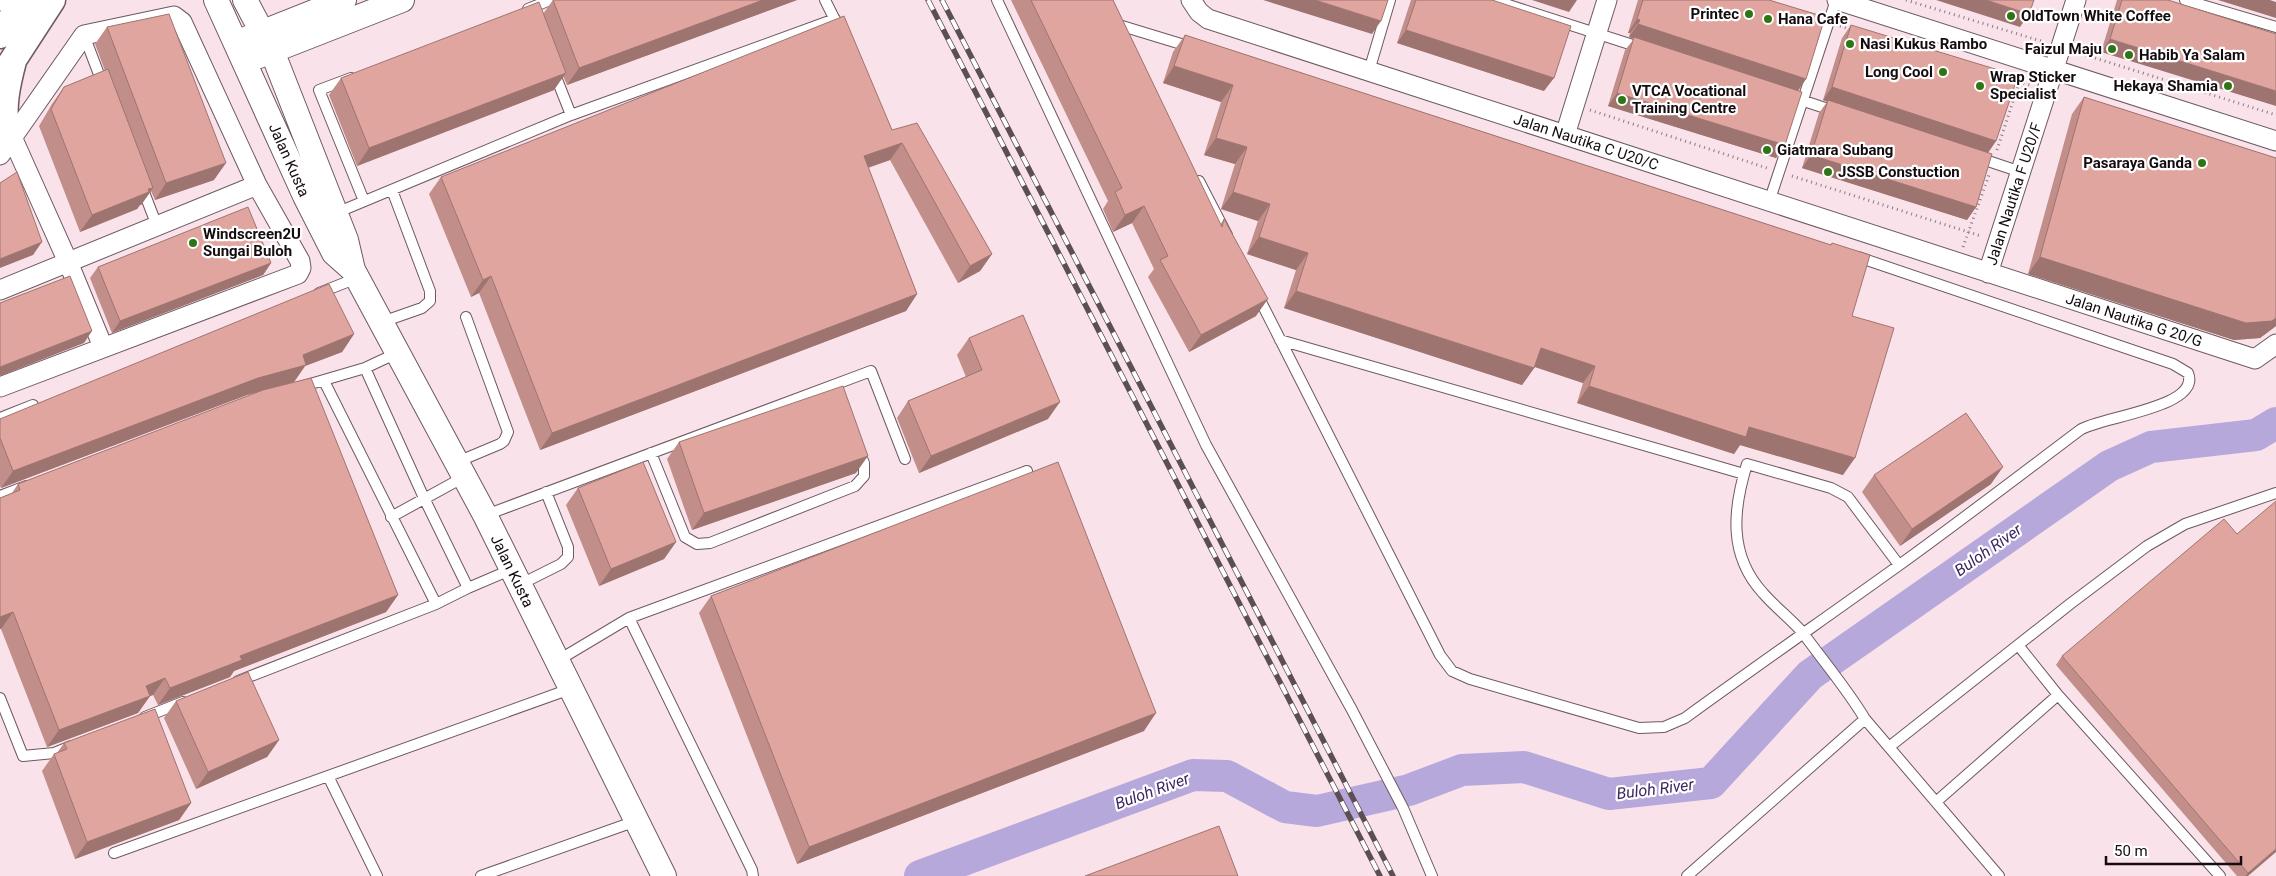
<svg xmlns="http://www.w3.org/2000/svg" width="2276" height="876" viewBox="0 0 2276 876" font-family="Roboto,sans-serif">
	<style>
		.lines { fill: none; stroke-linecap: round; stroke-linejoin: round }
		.river { stroke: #b7a8db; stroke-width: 32 }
		.service-casing { stroke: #6d5960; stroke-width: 12 }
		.minor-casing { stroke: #6d5960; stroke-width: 21 }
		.tertiary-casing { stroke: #6d5960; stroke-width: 26 }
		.secondary-casing { stroke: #6d5960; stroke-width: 29 }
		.path { stroke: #8b7b81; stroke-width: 3; stroke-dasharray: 1 4; stroke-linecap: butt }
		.service { stroke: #fff; stroke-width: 10 }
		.minor { stroke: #fff; stroke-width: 19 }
		.tertiary { stroke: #fff; stroke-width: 24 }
		.secondary { stroke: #fff; stroke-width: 26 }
		.rail-casing { stroke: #5c4f54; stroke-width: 5.5 }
		.rail { stroke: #fff; stroke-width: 4; stroke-dasharray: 11; stroke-linecap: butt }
		.wall { fill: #c28e8a }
		.shaded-wall { fill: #9e7470 }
		.building { fill: #e1a5a0; stroke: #9e7470 }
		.poi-dot { fill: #307515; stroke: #fff; stroke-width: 2 }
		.labels { text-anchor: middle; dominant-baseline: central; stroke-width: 4.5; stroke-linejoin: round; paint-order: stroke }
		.poi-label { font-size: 15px; font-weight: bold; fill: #140c0f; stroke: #fff; text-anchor: start }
		.street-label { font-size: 15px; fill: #140c0f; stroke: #fff }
		.water-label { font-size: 16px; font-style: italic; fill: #3c2561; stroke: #fff }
	</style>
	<rect width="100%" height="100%" fill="#fae2ea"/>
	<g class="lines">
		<path class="river" d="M920 876 1193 775 1227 776 1285 807 1317 811 1409 790 1462 770 1524 767 1609 794 1711 783 1810 675 2109 466 2151 447 2256 435 2276 423"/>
		<g class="service-casing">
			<path id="service" d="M825 0 837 24
				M997 0 1206 445 1352 710 1403 808 1432 876
				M1493 0 1642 48
				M2185 0 2276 27
				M528 9 550 0
				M1122 26 1191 47
				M84 35 103 85
				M1369 71 1390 0
				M554 72 571 115
				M351 78 319 90 364 201
				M1789 96 1834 111
				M1979 158 2021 172
				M1199 181 1227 235
				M142 187 157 226
				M1769 202 1836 0
				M336 213 571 115 835 19
				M319 293 357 278
				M1257 294 1440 655 1452 671 1470 679 1639 728 1664 727 1685 718C1755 667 1827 617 1898 566 1959 522 2019 476 2080 430 2098 417 2202 408 2188 373L2173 364 1858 257
				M382 322 422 308 430 301V291L392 190
				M1280 340 1744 474
				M365 368 397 353
				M300 387 365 368 424 498 468 588 510 570
				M0 418 33 405
				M651 453 685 537 697 544 710 543 855 486 864 476V463L859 451
				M457 462 500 444 504 441 508 432 466 317
				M0 496 26 486
				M486 515 871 371 905 459
				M391 517 464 477
				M519 585 561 564 568 557V547L546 492
				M436 604 468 588
				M629 618 1027 471
				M2018 645 2058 695 2220 876
				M557 661 629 618 752 870 753 876
				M238 681 436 604 324 381
				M0 698 23 756 54 753 71 746
				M145 717 183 702
				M1865 719 1999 876
				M1889 747 2070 604 2147 546 2185 524 2276 493
				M328 776 377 876
				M1937 801 2058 695
				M114 853 570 689
				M481 876 636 821
				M1687 876 1865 719C1847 689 1824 662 1803 633 1791 619 1775 607 1763 593 1728 555 1733 509 1747 464L1831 488 1848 497 1899 565"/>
		</g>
		<g class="minor-casing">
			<path id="minor" d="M1191 0 1199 12 1208 19 2255 359 2276 344
				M1837 0 2276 141
				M0 1 10 0
				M7 130 12 137 68 262 103 347
				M1565 135 1607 0
				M0 155 84 35 174 16 182 22 257 185 300 261 301 268 298 274 0 387
				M1988 273 2076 0
				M0 290 257 185"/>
		</g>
		<g class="tertiary-casing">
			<path id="tertiary" d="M216 0 305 196 334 253 352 269
				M245 0 272 51 346 240 353 270 485 515 664 876
				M248 38 344 0
				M259 56 402 0"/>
		</g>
		<g class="secondary-casing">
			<path id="secondary" d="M0 35 24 0
				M0 80 52 0
				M0 130H6C2 106 7 84 13 61"/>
		</g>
		<path class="path" d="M1906 0 2044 42
			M1840 26 1853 30
			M2076 52 2276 115
			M2014 80 2030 85
			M1590 110 1767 168
			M1997 150 2020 80
			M1792 176 1981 236
			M1963 247 1989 175"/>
		<use href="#service" class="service"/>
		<use href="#minor" class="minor"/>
		<use href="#tertiary" class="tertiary"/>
		<use href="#secondary" class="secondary"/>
		<g class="rail-casing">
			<path id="rail" d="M928 0 1380 876
				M942 0 1393 876"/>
		</g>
		<use href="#rail" class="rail"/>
	</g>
	<path class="wall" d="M553 0H797L567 85 563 76 554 90 357 166 329 95 341 78 543 14Z
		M1011 0H1113L1220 225 1224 219 1256 316 1189 352 1148 277 1154 269 1132 223 1113 232 1103 209 1108 201Z
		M1411 0H1492L1544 91 1397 43Z
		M1638 0H1769L1806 79 1798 91 1785 145 1776 158 1608 106 1625 50 1634 39 1629 37 1630 33H1628Z
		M2117 0H2168L2101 52Z
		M1851 25 1996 141 1988 153 1976 207 1967 220 1802 168 1819 113 1827 102 1823 100 1842 38Z
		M107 27 214 180 155 200 151 191 141 205H140L137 209 80 232 39 126 52 104 64 87 105 71 95 44Z
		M1185 35 1831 245 1832 243 1852 316 1843 475 1740 445 1734 454 1577 403 1583 383 1535 367 1522 385 1284 308 1296 270 1247 254 1258 221 1221 209 1235 164 1204 155 1221 102 1163 83 1173 52Z
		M2084 97 2276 158V326L2260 338 2234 340 2028 274 2072 114Z
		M892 130 992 254 980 271 958 283 890 160 868 168 917 294 906 311 540 450 479 293 471 297 429 194 441 177Z
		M271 263 263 275 112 333 90 278 98 267Z
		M354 334 342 352 305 366 294 382 247 395 1 488 0 486V419Z
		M969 338 1048 419 919 473 897 418 908 401 966 377 957 355Z
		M679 442 856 473 692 530 667 459Z
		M1874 475 1991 484 1900 546 1862 492Z
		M18 484 398 595 386 612 234 671 230 677 158 705 153 695 150 696 138 713 47 747 1 629H0V498L12 493Z
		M578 488 676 542 664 559 599 586 566 505Z
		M2237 534 2248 876H2237L2056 665 2062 656Z
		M711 596 1144 731 797 864 699 613Z
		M176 701 279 740 267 757 196 789 164 718Z
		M64 743 191 803 179 820 75 859 42 771 54 754 57 753Z"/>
	<path class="shaded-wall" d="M763 0H797L567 85 579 68Z
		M1263 0H1315L1381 21 1372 34Z
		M1532 0H1577L1569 12Z
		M1936 0H1986L2029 14 2020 27Z
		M2218 0H2270L2276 2V18Z
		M1637 19 1640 20 1630 33H1628Z
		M1638 24 1806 79 1797 92 1629 37Z
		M1406 30 1554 78 1544 91 1397 43Z
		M2110 39 2276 91V106L2101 52Z
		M1174 66 1233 85 1221 102 1163 83Z
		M566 73 554 90 357 166 369 148Z
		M1832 87 1996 141 1987 154 1823 100Z
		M1617 93 1785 145 1776 158 1608 106Z
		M1216 138 1247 147 1235 164 1204 155Z
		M902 143 890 160 852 173 864 156Z
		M1811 155 1976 207 1967 220 1802 168Z
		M226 163 214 180 155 200 166 183Z
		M153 188 141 205H140L137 209 80 232 92 215Z
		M1233 192 1270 204 1258 221 1221 209Z
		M1144 206 1132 223 1113 232 1125 215Z
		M1259 237 1308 253 1296 270 1247 254Z
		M42 242 33 255 0 268V259Z
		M992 254 980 271 958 283 970 266Z
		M2040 257 2276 318V326L2260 338 2234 340 2028 274Z
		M271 263 263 275 112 333 120 321Z
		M491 276 479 293 471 297 483 280Z
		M1296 291 1534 368 1522 385 1284 308Z
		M917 294 906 311 540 450 552 433Z
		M1268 299 1256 316 1189 352 1201 335Z
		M92 331 84 343 0 376V367Z
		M354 334 342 352 305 366 294 382 247 395 1 488 13 471Z
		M1541 348 1595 366 1583 383 1529 365Z
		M1589 386 1749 427 1855 458 1843 475 1740 445 1734 454 1577 403Z
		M1060 402 1048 419 919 473 931 456Z
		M868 456 856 473 692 530 704 513Z
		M2003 467 1991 484 1900 546 1912 529Z
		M676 542 664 559 599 586 611 569Z
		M398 595 386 612 234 671 230 677 158 705 170 688 240 656Z
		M13 612 1 629H0V617Z
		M165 678 153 695 150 696 138 713 47 747 59 730 146 686Z
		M1156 713 1144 731 797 864 809 847Z
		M279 740 267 757 196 789 208 772Z
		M191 803 179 820 75 859 87 842Z
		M2276 849V852L2248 876H2245L2248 873Z"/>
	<path class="building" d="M553 0H763L579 68Z
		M1031 0H1113L1222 227 1224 219 1268 299 1201 335 1160 260 1168 256 1144 206 1125 215 1115 192 1122 188Z
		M1315 0H1388L1381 21Z
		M1416 0H1492L1571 26 1554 78 1406 30Z
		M1643 0H1769L1825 17 1806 79 1638 24 1640 20 1637 19Z
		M1986 0H2034L2029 14Z
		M2122 0H2168L2276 34V91L2110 39Z
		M539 2 566 73 369 148 341 78Z
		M169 14 226 163 166 183 107 27Z
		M844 16 892 130 917 123 992 254 970 266 902 143 864 156 917 294 552 433 491 276 483 280 441 177Z
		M1851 25 2018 76 1996 141 1832 87Z
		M1185 35 1831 245 1832 243 1870 255 1852 316 1894 328 1855 458 1749 427 1746 437 1589 386 1595 366 1541 348 1534 368 1296 291 1308 253 1259 237 1270 204 1233 192 1247 147 1216 138 1233 85 1174 66Z
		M1634 37 1802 92 1785 145 1617 93Z
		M108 69 153 188 148 189 149 192 92 215 51 109 64 87Z
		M2084 97 2276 158V318L2272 321 2246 323 2040 257Z
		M1828 100 1992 154 1976 207 1811 155Z
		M17 172 42 242 0 259V183Z
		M248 207 271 263 120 321 98 267Z
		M70 276 92 331 0 367V303Z
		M329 284 354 334 303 355 306 365 258 378 13 471 0 438V419Z
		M1023 315 1060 402 931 456 908 401 982 370 969 338Z
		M311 378 398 595 240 656 242 660 170 688 165 678 146 686 150 696 59 730 13 612 0 617V498L20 490 18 484 263 390Z
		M843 386 868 456 704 513 679 442Z
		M1966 413 2003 467 1912 529 1874 475Z
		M643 462 676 542 611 569 578 488Z
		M1058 462 1156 713 809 847 711 596Z
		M2276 501V849L2248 873 2062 656 2224 519 2237 534Z
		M248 672 279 740 208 772 176 701Z
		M155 709 191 803 87 842 54 754 67 749 64 743Z
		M1219 826 1238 876H1085Z"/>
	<g class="poi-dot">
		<circle cx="1749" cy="14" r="5"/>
		<circle cx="2011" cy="16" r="5"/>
		<circle cx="1768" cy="19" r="5"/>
		<circle cx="1850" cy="44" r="5"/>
		<circle cx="2112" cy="49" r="5"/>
		<circle cx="2129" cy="55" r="5"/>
		<circle cx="1943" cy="72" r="5"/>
		<circle cx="1980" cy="86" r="5"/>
		<circle cx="2228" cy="86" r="5"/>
		<circle cx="1622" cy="100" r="5"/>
		<circle cx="1767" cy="150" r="5"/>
		<circle cx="2202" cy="163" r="5"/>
		<circle cx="1828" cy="172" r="5"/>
		<circle cx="193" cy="243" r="5"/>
	</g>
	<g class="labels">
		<g class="poi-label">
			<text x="1739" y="14" text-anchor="end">Printec</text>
			<text x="2021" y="16">OldTown White Coffee</text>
			<text x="1778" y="19">Hana Cafe</text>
			<text x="1860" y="44">Nasi Kukus Rambo</text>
			<text x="2102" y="49" text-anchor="end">Faizul Maju</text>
			<text x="2139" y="55">Habib Ya Salam</text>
			<text x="1933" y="72" text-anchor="end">Long Cool</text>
			<text x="1990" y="77">Wrap Sticker<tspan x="1990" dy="17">Specialist</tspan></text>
			<text x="2218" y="86" text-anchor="end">Hekaya Shamia</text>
			<text x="1632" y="91">VTCA Vocational<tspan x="1632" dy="17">Training Centre</tspan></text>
			<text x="1777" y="150">Giatmara Subang</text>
			<text x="2192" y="163" text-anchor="end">Pasaraya Ganda</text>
			<text x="1838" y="172">JSSB Constuction</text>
			<text x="203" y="234">Windscreen2U<tspan x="203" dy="17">Sungai Buloh</tspan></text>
		</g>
		<g class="street-label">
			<text transform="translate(1586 142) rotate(18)">Jalan Nautika C U20/C</text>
			<text transform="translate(289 160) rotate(66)">Jalan Kusta</text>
			<text transform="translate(2014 194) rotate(-72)">Jalan Nautika F U20/F</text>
			<text transform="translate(2134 320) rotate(18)">Jalan Nautika G 20/G</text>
			<text transform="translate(512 571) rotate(64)">Jalan Kusta</text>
		</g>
		<g class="water-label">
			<text transform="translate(1988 550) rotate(-35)">Buloh River</text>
			<text transform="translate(1655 789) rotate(-7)">Buloh River</text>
			<text transform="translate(1152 791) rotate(-20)">Buloh River</text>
		</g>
	</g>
	<path d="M2106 856v8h135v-8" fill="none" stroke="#140c0f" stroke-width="2.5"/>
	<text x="2114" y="856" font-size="15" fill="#140c0f" stroke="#ffffff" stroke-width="4" paint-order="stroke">50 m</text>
</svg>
